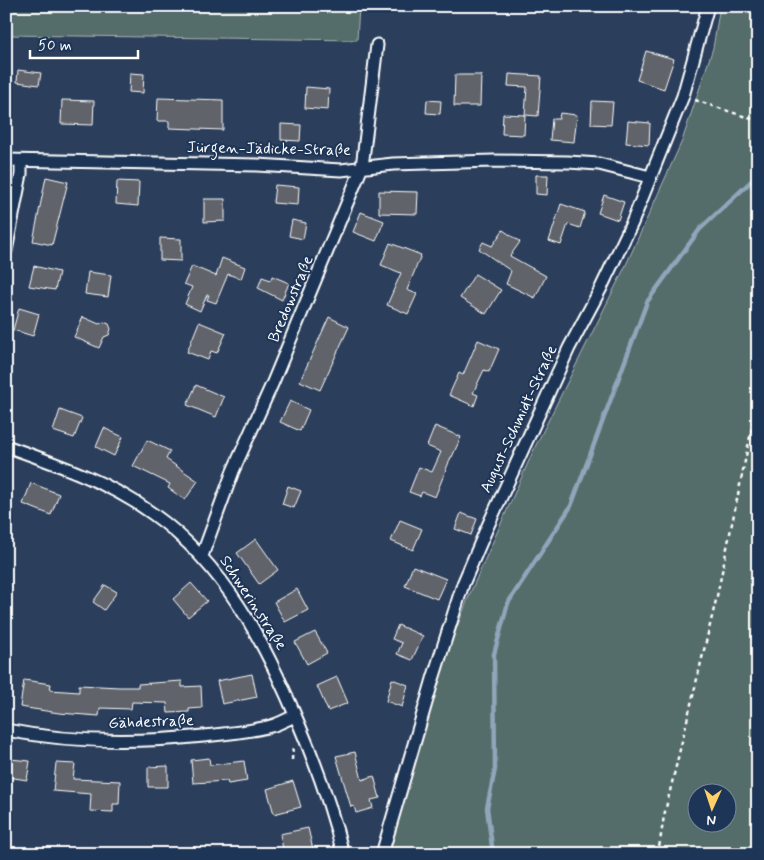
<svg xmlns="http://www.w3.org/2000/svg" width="764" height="860" viewBox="0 0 764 860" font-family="Mynerve,sans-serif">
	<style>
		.green { fill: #556d6a; stroke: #aab6b4; fill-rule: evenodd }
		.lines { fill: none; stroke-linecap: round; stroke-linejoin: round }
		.stream { stroke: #90a6bb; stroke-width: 4.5 }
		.building { fill: #61636b; stroke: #fff }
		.street-casing { stroke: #fff; stroke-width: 15 }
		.path { stroke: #fff; stroke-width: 2.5; stroke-dasharray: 4 4; stroke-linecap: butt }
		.street { stroke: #1d3557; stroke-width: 11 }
		.labels { text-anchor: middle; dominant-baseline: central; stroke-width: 4; stroke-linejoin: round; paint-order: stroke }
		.street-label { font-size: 16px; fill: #fff; stroke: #1d3557 }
	</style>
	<rect width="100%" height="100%" fill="#2b3e5b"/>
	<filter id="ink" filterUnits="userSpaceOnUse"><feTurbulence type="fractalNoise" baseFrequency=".02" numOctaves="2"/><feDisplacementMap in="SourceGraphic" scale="10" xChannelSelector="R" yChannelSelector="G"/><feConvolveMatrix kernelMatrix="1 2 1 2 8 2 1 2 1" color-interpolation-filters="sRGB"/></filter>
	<g filter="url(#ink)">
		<path class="green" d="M6 6H359L357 40 6 35Z
			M720 6H758V854H389L445 658 471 591 535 447 625 267 682 141 713 48ZM696 792H726V822H696Z"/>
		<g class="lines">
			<path class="stream" d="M493 854 487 808 495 769 494 654 508 603 571 506 647 302 700 229 758 175"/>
		</g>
		<path class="building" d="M646 51 674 59 664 89 637 80Z
			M18 70 41 73 39 85 17 82Z
			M130 73 144 74 143 93 129 92Z
			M509 74 541 76 538 116 525 115 527 87 508 86Z
			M455 75H481L480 106H454Z
			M306 87 329 89 328 110 305 108Z
			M158 98 223 100V130L169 128V121H157Z
			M62 100 94 101 93 125 61 124Z
			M427 100 441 101 440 114 426 113Z
			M592 101 613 102 611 125 591 124Z
			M560 113 577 115 574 142 550 140 552 119H559Z
			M503 114 525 115 524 135 502 134Z
			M628 121 650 123 649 145 626 143Z
			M281 124 301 125 300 141 281 140Z
			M536 175H548L547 195 536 194Z
			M46 177 68 182 52 245 33 241Z
			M117 181 139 182 138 206 116 204Z
			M275 185 299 187 298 205 273 203Z
			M379 191 418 192 417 214 379 213Z
			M604 195 624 202 618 220 598 213Z
			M204 199H225V221L204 222Z
			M561 204 585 212 580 228 568 224 561 245 549 241Z
			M361 212 384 221 376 241 353 232Z
			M292 220 306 223 303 239 289 236Z
			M503 230 520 242 510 256 546 276 535 298 506 284 511 271 479 249 483 242 492 246Z
			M160 238 181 239V261L160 260Z
			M390 243 421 255 407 290 417 294 408 314 387 305 401 273 381 265Z
			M222 258 245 267 241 279 228 274 216 303 207 300 209 295H207L200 311 185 304 192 287 184 284 192 266 216 276Z
			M34 266 59 272 55 290 29 286Z
			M88 272 111 275 108 297 85 294Z
			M475 274 501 290 486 314 460 298Z
			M272 276 289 283 282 300 258 288 262 277 271 280Z
			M19 308 39 314 33 336 13 330Z
			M83 317 99 324 104 322 109 324 111 329 109 335 104 337 99 348 74 337Z
			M329 317 349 327 320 390 300 381Z
			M199 322 226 333 217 353 211 351 208 360 187 352Z
			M478 340 499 349 489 372 484 370 473 393 478 395 474 406 449 395 459 373 463 375Z
			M196 385 224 397 216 417 187 405Z
			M290 401 309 410 300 431 280 422Z
			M60 410 82 418 74 438 53 431Z
			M435 426 461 437 452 457H451L435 497 422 492 420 496 409 492 419 467 432 472 441 452 427 446Z
			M104 428 123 437 114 456 96 447Z
			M147 440 170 451 166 459 198 481 185 500 168 488 170 484 133 466Z
			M31 483 59 494 51 515 23 504Z
			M288 486 301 491 294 508 282 504Z
			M461 513 477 519 471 535 455 529Z
			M400 520 422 529 413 550 391 541Z
			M256 539 278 570 259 584 237 553Z
			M413 566 446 579 437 599 405 586Z
			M191 583 207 601 188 617 173 599Z
			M105 585 117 592 104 610 93 602Z
			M297 589 308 610 285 622 274 602Z
			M398 625 423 636 412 660 397 654 402 643 392 639Z
			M315 632 327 653 307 664 295 642Z
			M252 674 257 697 222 704 217 681Z
			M337 677 348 703 328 711 317 686Z
			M392 679 408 685 402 707 386 701Z
			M24 680 51 684 50 690 79 692V685L119 687H138V684L182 681V687L201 686 202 708 189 709V712L168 713 167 703 132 702 131 709 100 708 99 716 59 713 20 707Z
			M355 752 362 780 374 776 380 798 371 800 373 808 356 813 354 806 351 807 336 756Z
			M209 758 210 765 244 761 247 781 228 784 227 781 193 783 191 760Z
			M10 759 30 761 27 780 8 777Z
			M56 763 75 764 73 779 120 781 119 804H113V812L90 811 91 794 53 791Z
			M168 766V787H148V767Z
			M293 781 301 807 274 814 267 789Z
			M308 828 314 854H284L280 834Z"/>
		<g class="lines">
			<g class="street-casing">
				<path id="street" d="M6 160 257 165 341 170 393 164 493 161 568 162 599 164 650 177
					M6 251 21 174V161
					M6 446C57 464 109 482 153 514 225 565 265 643 298 722 316 764 332 809 343 854
					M202 556 233 471 273 382 362 167 377 45
					M6 730C71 743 137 743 203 736 225 734 249 732 271 726 279 724 287 719 295 716
					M382 854 433 679 463 584 486 530 569 348 601 288 632 223 683 96 708 6"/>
			</g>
			<path class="path" d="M695 100 758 121
				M292 760 293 744
				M658 854 664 816 717 596 758 398"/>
			<use href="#street" class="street"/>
		</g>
	</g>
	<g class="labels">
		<g class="street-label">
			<text transform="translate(269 149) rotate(1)">Jürgen-Jädicke-Straße</text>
			<text transform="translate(291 299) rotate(-67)">Bredowstraße</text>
			<text transform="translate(519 419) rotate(-65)">August-Schmidt-Straße</text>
			<text transform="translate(253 603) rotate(57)">Schwerinstraße</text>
			<text transform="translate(151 722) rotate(-2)">Gähdestraße</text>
		</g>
	</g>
	<rect width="764" height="860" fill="none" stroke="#1d3557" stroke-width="25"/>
	<rect x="12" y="12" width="739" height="835" fill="none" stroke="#fff" stroke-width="2" filter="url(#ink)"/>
	<g transform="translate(712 808) rotate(183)"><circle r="24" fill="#1d3557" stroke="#77869a"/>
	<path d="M0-4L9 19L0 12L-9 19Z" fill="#ffd166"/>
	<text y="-8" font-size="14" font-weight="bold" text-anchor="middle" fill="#ffffff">N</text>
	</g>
	<path d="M30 50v8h108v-8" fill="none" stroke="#ffffff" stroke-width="2.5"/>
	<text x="38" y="50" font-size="15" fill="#ffffff" stroke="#1d3557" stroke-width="4" paint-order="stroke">50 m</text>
</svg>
